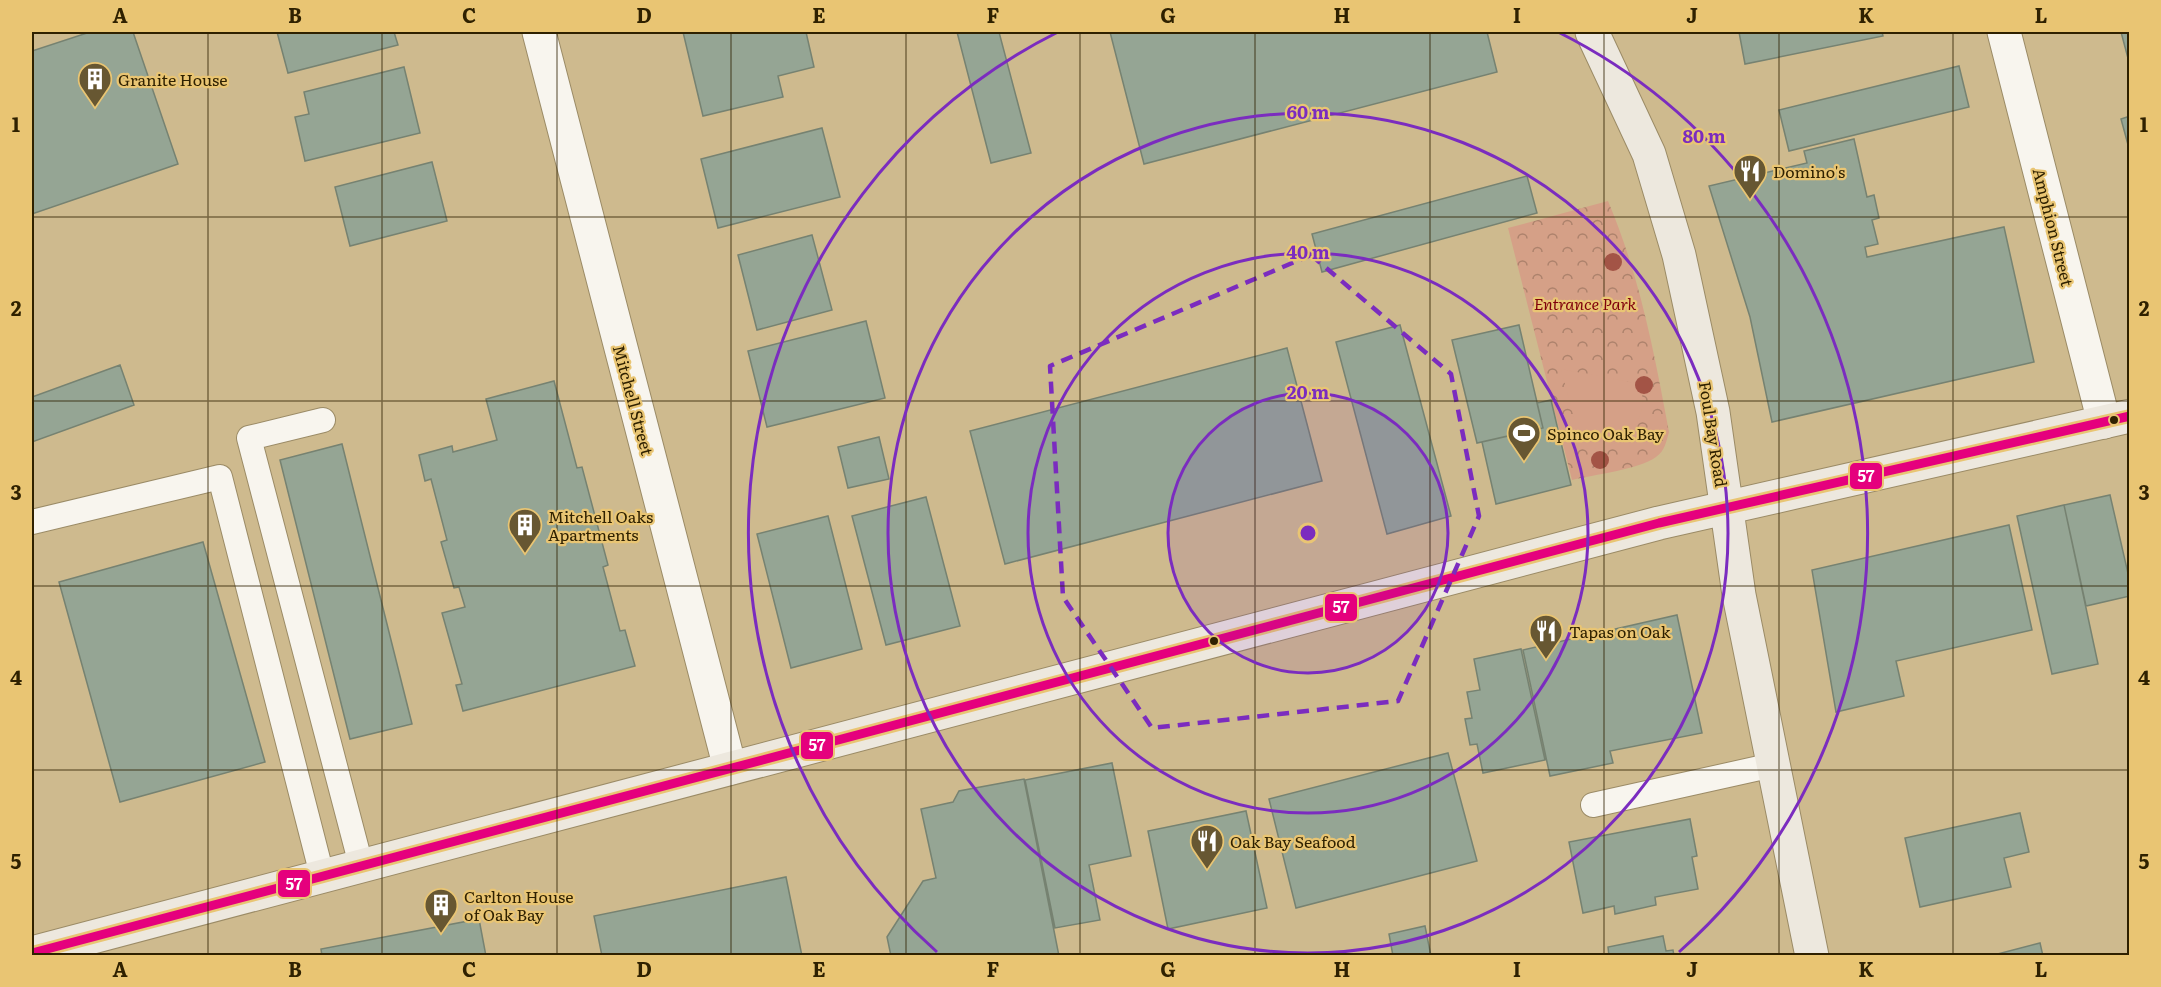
<svg xmlns="http://www.w3.org/2000/svg" width="2161" height="987" viewBox="0 0 2161 987" font-family="Literata,serif">
	<style>
		.park { fill: url(#park-crowns) }
		.garden { fill: #d5a087 }
		.building { fill: #95a594; stroke: #768271; stroke-width: 1.5 }
		.lines { fill: none; stroke-linecap: round; stroke-linejoin: round }
		.lane-casing { stroke: #9b8b66; stroke-width: 26 }
		.street-casing { stroke: #9b8b66; stroke-width: 35 }
		.secondary-casing { stroke: #9b8b66; stroke-width: 35 }
		.lane { stroke: #f8f5ee; stroke-width: 24 }
		.street { stroke: #f8f5ee; stroke-width: 33 }
		.secondary { stroke: #ede8de; stroke-width: 33 }
		.bus-1-casing { stroke: #e9c573; stroke-width: 14 }
		.bus-1 { stroke: #e5007d; stroke-width: 9 }
		.tree { fill: #a35446 }
		.marked { fill: none; stroke: #7b2cbf; stroke-width: 4.5; stroke-dasharray: 12 8; stroke-linejoin: round }
		.grid { fill: none; stroke: #2f2100; stroke-width: 1.5; stroke-opacity: 0.55 }
		.ring { fill: none; stroke: #7b2cbf; stroke-width: 3 }
		.bus-dot { fill: #2f2100; stroke: #e9c573; stroke-width: 2 }
		.labels { text-anchor: middle; dominant-baseline: central; stroke-width: 4.5; stroke-linejoin: round; paint-order: stroke }
		.poi-label { font-size: 16px; fill: #2f2100; stroke: #e9c573; text-anchor: start }
		.street-label { font-size: 16px; fill: #2f2100; stroke: #e9c573 }
		.park-label { font-size: 16px; font-style: italic; fill: #7f000b; stroke: #e9c573 }
		.centre { fill: #7b2cbf; stroke: #e9c573; stroke-width: 3 }
		.ring-label { font-size: 18px; text-anchor: middle; font-weight: bold; fill: #7b2cbf; stroke: #e9c573; stroke-width: 4.5; stroke-linejoin: round; paint-order: stroke }
		.line-badge { stroke: #e9c573; stroke-width: 2 }
		.badge-label { font-size: 16px; text-anchor: middle; font-weight: bold; fill: #fff }
		.neatline { fill: none; stroke: #2f2100; stroke-width: 2 }
		.grid-label { font-size: 20px; text-anchor: middle; font-weight: bold; fill: #2f2100 }
	</style>
	<defs>
		<pattern id="park-crowns" width="20" height="18" patternUnits="userSpaceOnUse" patternTransform="scale(1.5)"><rect width="20" height="18" fill="#d5a087"/><path d="M2 6a3 3 0 1 1 6 0M12 15a3 3 0 1 1 6 0" fill="none" stroke="#ad826c"/></pattern>
	</defs>
	<rect width="100%" height="100%" fill="#ceba8e"/>
	<path class="park" d="M1608 201C1640 277 1654 351 1669 432 1666 442 1665 451 1656 457 1640 469 1593 475 1572 480L1508 228Z"/>
	<path class="garden" d="M1561 369 1640 384C1641 390 1643 397 1643 403 1640 431 1610 455 1582 447Z"/>
	<path class="building" d="M90 32H133L178 164 32 214V51Z
		M277 32H394L398 45 288 73Z
		M683 32H806L814 67 778 76 783 97 703 116Z
		M957 32H999L1031 153 991 163Z
		M1110 32H1487L1497 72 1144 164Z
		M1739 32H1882L1883 36 1745 64Z
		M2121 32H2130V62H2129Z
		M1959 66 1969 107 1789 151 1779 110Z
		M404 67 420 133 305 161 295 117 309 114 304 92Z
		M2130 116V152L2121 119Z
		M822 128 840 197 718 228 701 159Z
		M1854 139 1867 197 1874 195 1879 218 1872 220 1878 244 1865 247 1867 257 2004 227 2034 362 1772 422 1750 317 1709 186 1807 163 1804 151Z
		M432 162 447 221 350 246 335 187Z
		M1527 176 1537 213 1322 272 1312 234Z
		M812 235 832 310 757 330 738 255Z
		M866 321 885 398 767 427 748 351Z
		M1400 325 1451 516 1387 534 1336 342Z
		M1519 325 1543 428 1477 443 1452 340Z
		M1287 348 1322 481 1005 564 970 431Z
		M120 365 134 405 32 442V397Z
		M554 381 577 468 582 467 608 565 603 567 620 631 625 630 635 666 463 711 456 685 462 684 442 613 465 607 459 587 454 588 441 542 447 540 431 479 425 481 419 455 452 446 453 452 497 440 486 399Z
		M1551 400 1571 485 1496 504 1482 442 1543 428 1537 403Z
		M879 437 889 479 848 488 838 447Z
		M342 444 412 724 350 739 280 460Z
		M2110 495 2130 582V596L2086 606 2064 505Z
		M926 497 960 626 886 645 852 516Z
		M2064 505 2098 664 2052 674 2017 516Z
		M828 516 862 649 791 668 757 534Z
		M2009 525 2032 630 1896 661 1904 696 1836 712 1812 570Z
		M203 542 265 762 120 802 59 582Z
		M1677 615 1702 733 1610 751 1613 763 1550 776 1523 650Z
		M1521 649 1545 760 1483 773 1477 744 1470 745 1465 719 1472 718 1467 692 1480 690 1474 659Z
		M1448 753 1477 861 1296 908 1269 799Z
		M1112 763 1131 856 1089 865 1100 920 1055 928 1025 780Z
		M1024 779 1059 956H891L887 937 923 881 936 878 921 809 953 802 959 791Z
		M1246 811 1267 908 1168 929 1148 831Z
		M2020 813 2029 852 2004 858 2011 887 1920 907 1905 838Z
		M1690 819 1697 856 1692 857 1698 889 1655 897 1656 905 1615 914 1614 906 1583 913 1569 842Z
		M786 877 802 956H602L594 916Z
		M479 919 486 956H322L321 949Z
		M1425 926 1431 956H1393L1389 934Z
		M1663 936 1666 951 1673 950 1674 956H1609L1608 947Z
		M2040 943 2043 956H1990Z"/>
	<g class="lines">
		<g class="lane-casing">
			<path id="lane" d="M323 420 249 438 361 865
				M32 522 220 477 322 875
				M1593 805 1773 765"/>
		</g>
		<g class="street-casing">
			<path id="street" d="M539 32 730 768
				M2004 32 2104 422"/>
		</g>
		<g class="secondary-casing">
			<path id="secondary" d="M1592 32 1649 154 1679 255 1713 412 1739 595 1812 956
				M32 953 1659 523 2130 416"/>
		</g>
		<use href="#lane" class="lane"/>
		<use href="#street" class="street"/>
		<use href="#secondary" class="secondary"/>
		<g class="bus-1-casing">
			<path id="bus-1" d="M32 953 1659 523 2130 416"/>
		</g>
		<use href="#bus-1" class="bus-1"/>
	</g>
	<g class="tree">
		<circle cx="1613" cy="262" r="9"/>
		<circle cx="1644" cy="385" r="9"/>
		<circle cx="1600" cy="460" r="9"/>
	</g>
	<path class="marked" d="M1311 255 1451 374 1479 516 1398 701 1152 728 1063 597 1050 366Z"/>
	<path class="grid" d="M208 32V956M382 32V956M557 32V956M731 32V956M906 32V956M1080 32V956M1255 32V956M1430 32V956M1604 32V956M1779 32V956M1953 32V956M32 217H2130M32 401H2130M32 586H2130M32 770H2130"/>
	<circle cx="1308" cy="533" r="140" fill="#7b2cbf" fill-opacity=".12"/>
	<g class="ring">
		<circle cx="1308" cy="533" r="140"/>
		<circle cx="1308" cy="533" r="280"/>
		<circle cx="1308" cy="533" r="420"/>
		<path d="M937 952A560 560 0 0 1 1058 32M1558 32A560 560 0 0 1 1679 952"/>
	</g>
	<defs>
		<g id="building-pin" transform="scale(1.725)"><path d="M0 17L-7.5 6A9.5 9.5 0 1 1 7.5 6Z" fill="#675732" stroke="#e9c573"/><path d="M-4-6H4V6H1V3H-1V6H-4ZM-2.5-4.3h1.7v1.8h-1.7ZM.8-4.3h1.7v1.8H.8ZM-2.5-1h1.7V.8h-1.7ZM.8-1h1.7V.8H.8Z" fill="#fff"/></g>
		<g id="restaurant-pin" transform="scale(1.725)"><path d="M0 17L-7.5 6A9.5 9.5 0 1 1 7.5 6Z" fill="#675732" stroke="#e9c573"/><path d="M-5-6h1v4h1v-4h1v4h1v-4h1v5L-1.5 .5V6h-2V.5L-5-1ZM5-6V6H3V1.5H1.5Q1.5-4 5-6Z" fill="#fff"/></g>
		<g id="stadium-pin" transform="scale(1.725)"><path d="M0 17L-7.5 6A9.5 9.5 0 1 1 7.5 6Z" fill="#675732" stroke="#e9c573"/><path d="M0-5a6.5 5 0 1 0 0 10a6.5 5 0 1 0 0-10ZM-3.5-1.8h7v3.6h-7Z" fill="#fff"/></g>
	</defs>
	<g fill-rule="evenodd">
		<use href="#building-pin" x="95" y="79"/>
		<use href="#restaurant-pin" x="1750" y="171"/>
		<use href="#stadium-pin" x="1524" y="433"/>
		<use href="#building-pin" x="525" y="525"/>
		<use href="#restaurant-pin" x="1546" y="631"/>
		<use href="#restaurant-pin" x="1207" y="841"/>
		<use href="#building-pin" x="441" y="905"/>
	</g>
	<g class="bus-dot">
		<circle cx="2114" cy="420" r="5"/>
		<circle cx="1214" cy="641" r="5"/>
	</g>
	<g class="labels">
		<g class="poi-label">
			<text x="118" y="79">Granite House</text>
			<text x="1773" y="171">Domino's</text>
			<text x="1547" y="433">Spinco Oak Bay</text>
			<text x="548" y="516">Mitchell Oaks<tspan x="548" dy="18">Apartments</tspan></text>
			<text x="1569" y="631">Tapas on Oak</text>
			<text x="1230" y="841">Oak Bay Seafood</text>
			<text x="464" y="896">Carlton House<tspan x="464" dy="18">of Oak Bay</tspan></text>
		</g>
		<g class="street-label">
			<text transform="translate(2054 227) rotate(76)">Amphion Street</text>
			<text transform="translate(634 400) rotate(75)">Mitchell Street</text>
			<text transform="translate(1714 434) rotate(81)">Foul Bay Road</text>
		</g>
		<g class="park-label">
			<text x="1585" y="303">Entrance Park</text>
		</g>
	</g>
	<circle cx="1308" cy="533" r="9" class="centre"/>
	<g class="ring-label">
		<text x="1308" y="119">60 m</text>
		<text x="1704" y="143">80 m</text>
		<text x="1308" y="259">40 m</text>
		<text x="1308" y="399">20 m</text>
	</g>
	<g class="line-badge">
		<rect x="1849" y="462" width="34" height="28" rx="6" fill="#e5007d"/>
		<rect x="1324" y="593" width="34" height="29" rx="6" fill="#e5007d"/>
		<rect x="800" y="731" width="34" height="29" rx="6" fill="#e5007d"/>
		<rect x="277" y="869" width="34" height="29" rx="6" fill="#e5007d"/>
	</g>
	<g class="badge-label">
		<text x="1866" y="482">57</text>
		<text x="1341" y="613">57</text>
		<text x="817" y="751">57</text>
		<text x="294" y="890">57</text>
	</g>
	<rect width="2161" height="987" fill="none" stroke="#e9c573" stroke-width="66"/>
	<rect x="33" y="33" width="2095" height="921" class="neatline"/>
	<g class="grid-label">
		<text x="120" y="23">A</text>
		<text x="295" y="23">B</text>
		<text x="469" y="23">C</text>
		<text x="644" y="23">D</text>
		<text x="819" y="23">E</text>
		<text x="993" y="23">F</text>
		<text x="1168" y="23">G</text>
		<text x="1342" y="23">H</text>
		<text x="1517" y="23">I</text>
		<text x="1692" y="23">J</text>
		<text x="1866" y="23">K</text>
		<text x="2041" y="23">L</text>
		<text x="16" y="132">1</text>
		<text x="2144" y="132">1</text>
		<text x="16" y="316">2</text>
		<text x="2144" y="316">2</text>
		<text x="16" y="500">3</text>
		<text x="2144" y="500">3</text>
		<text x="16" y="685">4</text>
		<text x="2144" y="685">4</text>
		<text x="16" y="869">5</text>
		<text x="2144" y="869">5</text>
		<text x="120" y="977">A</text>
		<text x="295" y="977">B</text>
		<text x="469" y="977">C</text>
		<text x="644" y="977">D</text>
		<text x="819" y="977">E</text>
		<text x="993" y="977">F</text>
		<text x="1168" y="977">G</text>
		<text x="1342" y="977">H</text>
		<text x="1517" y="977">I</text>
		<text x="1692" y="977">J</text>
		<text x="1866" y="977">K</text>
		<text x="2041" y="977">L</text>
	</g>
</svg>
